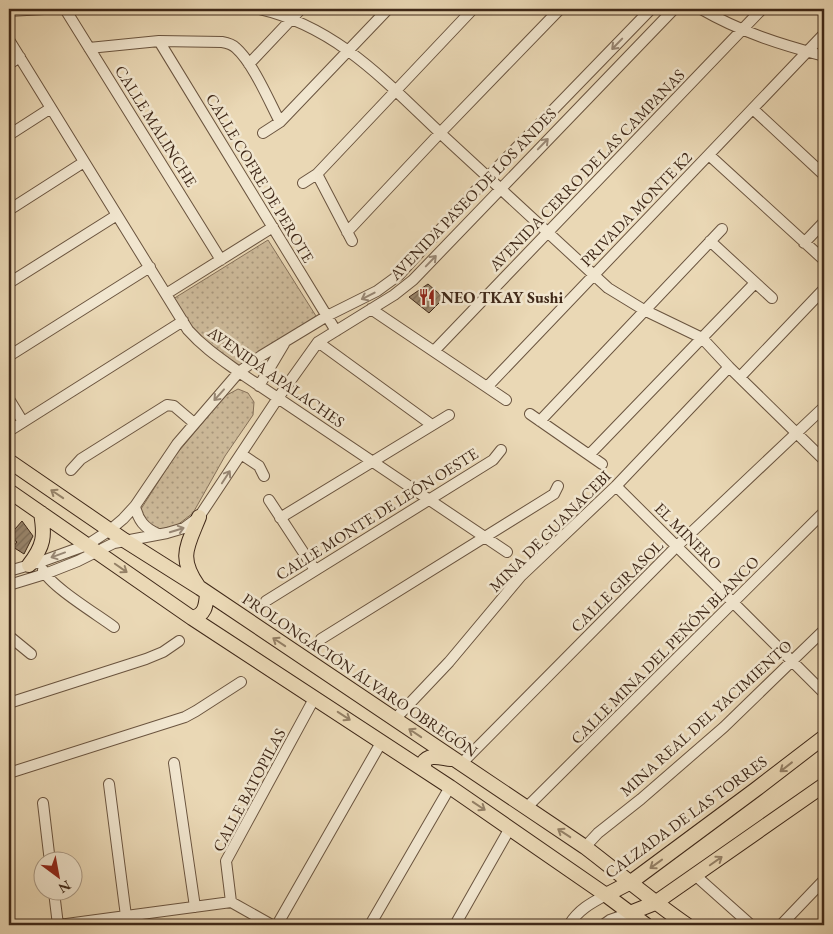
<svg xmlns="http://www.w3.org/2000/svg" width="833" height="934" viewBox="0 0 833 934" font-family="'EB Garamond',serif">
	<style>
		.park { fill: url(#park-dots); stroke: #867159 }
		.building { fill: url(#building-hatch); stroke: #3f2818 }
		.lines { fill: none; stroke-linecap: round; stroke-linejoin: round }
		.minor-casing { stroke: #6a543f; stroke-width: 12 }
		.major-casing { stroke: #3f2818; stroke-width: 16 }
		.minor { stroke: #f1e6cf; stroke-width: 10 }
		.major { stroke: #ead8b5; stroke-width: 14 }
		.oneway { stroke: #988774 }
		.oneway2 { stroke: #948066 }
		.labels { text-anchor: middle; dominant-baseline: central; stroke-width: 5; stroke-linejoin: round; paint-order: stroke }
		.street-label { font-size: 16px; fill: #3f2818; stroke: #f1e6cf }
		.poi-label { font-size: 16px; font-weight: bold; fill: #3f2818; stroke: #f1e6cf; text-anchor: start }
	</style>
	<defs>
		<pattern id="park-dots" width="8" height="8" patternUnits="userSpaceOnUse" patternTransform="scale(1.25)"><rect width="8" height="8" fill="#cdba9a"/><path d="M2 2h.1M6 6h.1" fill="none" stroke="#a8977d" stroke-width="1.8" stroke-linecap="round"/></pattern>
		<pattern id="building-hatch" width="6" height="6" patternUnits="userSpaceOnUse" patternTransform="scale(1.25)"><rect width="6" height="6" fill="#98846a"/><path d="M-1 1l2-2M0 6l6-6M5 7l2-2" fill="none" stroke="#7d6c56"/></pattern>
	</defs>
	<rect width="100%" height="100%" fill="#ead8b5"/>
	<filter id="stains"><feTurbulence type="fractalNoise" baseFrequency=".004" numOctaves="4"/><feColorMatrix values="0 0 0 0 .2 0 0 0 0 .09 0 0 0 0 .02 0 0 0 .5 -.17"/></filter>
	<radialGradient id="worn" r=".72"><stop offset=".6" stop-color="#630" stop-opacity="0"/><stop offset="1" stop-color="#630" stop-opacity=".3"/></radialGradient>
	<path class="park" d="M268 240 316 316 238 368 198 337 173 299Z
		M238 389 248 393 254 402 253 415 225 456 193 513 176 526 156 530 143 518 141 509 174 457 225 396Z"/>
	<path class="building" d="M428 284 444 298 429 313 409 297Z
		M22 521 33 536 24 554 13 547 17 542 9 536Z"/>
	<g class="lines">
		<g class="minor-casing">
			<path id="minor" d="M65 9 221 260
				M259 9C342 28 392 89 452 144 504 192 556 240 608 288L644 310 702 338 729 367 824 460
				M701 9C741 32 779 44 824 56
				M9 11 44 9
				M9 40 188 330C203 347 221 359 239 372L507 552
				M159 41 336 331
				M89 48 159 41 222 42C228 43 232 44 236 48 253 63 269 101 280 122
				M9 64 20 57
				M249 64 301 9
				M753 109 824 175
				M263 133 280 122 388 9
				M9 135 51 108
				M709 155 824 260
				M317 174 352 241
				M303 183 317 174 473 9
				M9 210 84 162
				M347 232 440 133 560 9
				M710 241 772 298
				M804 243 824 222
				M9 283 117 215
				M166 294 273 227
				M371 309 506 400
				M318 342 432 425
				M434 351 762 9
				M9 356 150 267
				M740 377 824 289
				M259 386 284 344
				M487 387 824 34
				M9 399 23 422
				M530 414 602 464
				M540 421 722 229
				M9 431 183 321
				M241 454 259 466 264 476
				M589 455 755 283
				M71 470 81 459 167 405 174 406 194 423
				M616 486 824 693
				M269 500 315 570
				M135 506C138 520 144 528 158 534
				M280 518 449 415
				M43 570C50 586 98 615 114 627
				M9 571 40 562 87 545 110 530 123 519 135 506 177 444 239 372 261 356 327 316 377 291 399 275 488 177 651 9
				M9 585 45 574 78 561 114 543 167 533 184 528 199 517 278 398 318 342 394 295 413 280 674 9
				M266 601 493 460 501 450
				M9 636 31 654
				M321 639 554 494 558 486
				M9 703 146 659 163 652 179 641
				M395 719 449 662 521 576 616 486 729 367
				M174 763 195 907
				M461 764 677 546 824 407
				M9 773 185 717 196 711 241 682
				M109 784 126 916
				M43 803 50 862
				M526 808 824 512
				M585 847 598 833 641 799 724 727 824 630
				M696 876 751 925
				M54 892 58 925
				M231 902 226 861 315 697
				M231 902 272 925
				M59 925 231 902
				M277 925 382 741
				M370 925 450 787
				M455 925 510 828
				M569 925C578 910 591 903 606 895
				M603 925 610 920 630 913
				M781 925 824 880"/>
		</g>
		<g class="major-casing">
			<path id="major" d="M9 461 124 540 200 588 585 847C619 873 652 901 687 925
				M9 491 192 618 450 787 606 895 646 925
				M29 565C44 546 45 536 41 513
				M198 586C178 557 187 547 199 517
				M192 618C205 615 206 606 207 594
				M425 770 423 763C429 753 441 758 451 759
				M606 895 631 882 755 790 824 737
				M630 913 655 903 824 785"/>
		</g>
		<use href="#minor" class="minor"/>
		<use href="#major" class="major"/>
	</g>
	<defs><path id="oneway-shaft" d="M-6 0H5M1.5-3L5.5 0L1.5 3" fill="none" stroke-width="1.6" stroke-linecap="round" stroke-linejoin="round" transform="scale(1.25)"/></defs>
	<g class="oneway">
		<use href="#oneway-shaft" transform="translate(617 44) rotate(134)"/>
		<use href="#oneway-shaft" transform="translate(543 144) rotate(-46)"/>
		<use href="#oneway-shaft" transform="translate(431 261) rotate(-46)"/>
		<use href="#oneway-shaft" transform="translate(368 296) rotate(153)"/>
		<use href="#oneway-shaft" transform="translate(219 395) rotate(132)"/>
		<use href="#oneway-shaft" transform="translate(226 477) rotate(-57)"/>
		<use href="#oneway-shaft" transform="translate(177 530) rotate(-17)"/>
		<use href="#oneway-shaft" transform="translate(58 555) rotate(160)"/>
	</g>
	<g class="oneway2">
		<use href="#oneway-shaft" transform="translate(57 494) rotate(-146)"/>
		<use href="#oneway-shaft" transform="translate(121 568) rotate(35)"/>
		<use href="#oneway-shaft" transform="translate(279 642) rotate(-146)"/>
		<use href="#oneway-shaft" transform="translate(344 716) rotate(33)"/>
		<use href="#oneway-shaft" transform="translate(415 733) rotate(-146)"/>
		<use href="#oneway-shaft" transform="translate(786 767) rotate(142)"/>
		<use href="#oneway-shaft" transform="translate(479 806) rotate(34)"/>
		<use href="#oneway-shaft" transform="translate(564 833) rotate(-147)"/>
		<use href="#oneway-shaft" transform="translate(716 861) rotate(-35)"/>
		<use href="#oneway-shaft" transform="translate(656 864) rotate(144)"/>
	</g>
	<defs>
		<g id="restaurant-bare" transform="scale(1.35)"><path d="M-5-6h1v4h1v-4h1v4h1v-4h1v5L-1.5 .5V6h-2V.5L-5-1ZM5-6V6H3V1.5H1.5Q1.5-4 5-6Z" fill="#8f2418" stroke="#f1e6cf" stroke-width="2.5" paint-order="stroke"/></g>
	</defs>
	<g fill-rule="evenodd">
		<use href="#restaurant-bare" x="427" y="297"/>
	</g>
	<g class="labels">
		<g class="street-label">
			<text transform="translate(156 126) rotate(58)">CALLE MALINCHE</text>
			<text transform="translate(587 170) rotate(-46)">AVENIDA CERRO DE LAS CAMPANAS</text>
			<text transform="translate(260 178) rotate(59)">CALLE COFRE DE PEROTE</text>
			<text transform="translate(473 194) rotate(-46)">AVENIDA PASEO DE LOS ANDES</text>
			<text transform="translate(636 209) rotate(-46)">PRIVADA MONTE K2</text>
			<text transform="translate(276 377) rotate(35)">AVENIDA APALACHES</text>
			<text transform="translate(377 514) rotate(-32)">CALLE MONTE DE LEÓN OESTE</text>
			<text transform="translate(550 531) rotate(-45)">MINA DE GUANACEBI</text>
			<text transform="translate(688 536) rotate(45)">EL MINERO</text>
			<text transform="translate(617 586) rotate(-45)">CALLE GIRASOL</text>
			<text transform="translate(665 650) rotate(-45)">CALLE MINA DEL PEÑÓN BLANCO</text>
			<text transform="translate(360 675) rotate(34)">PROLONGACIÓN ÁLVARO OBREGÓN</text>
			<text transform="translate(706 718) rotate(-42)">MINA REAL DEL YACIMIENTO</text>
			<text transform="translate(249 790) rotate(-62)">CALLE BATOPILAS</text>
			<text transform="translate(686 817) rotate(-36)">CALZADA DE LAS TORRES</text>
		</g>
		<g class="poi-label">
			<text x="441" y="297">NEO TKAY Sushi</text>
		</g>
	</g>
	<rect width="833" height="934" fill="none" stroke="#ead8b5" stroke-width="30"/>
	<rect x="10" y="10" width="813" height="914" fill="none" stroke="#3f2818" stroke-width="2.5"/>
	<rect x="15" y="15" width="803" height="904" fill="none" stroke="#3f2818"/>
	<g transform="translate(58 876) rotate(148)"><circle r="24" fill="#f1e6cf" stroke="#aa9a86"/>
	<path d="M0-4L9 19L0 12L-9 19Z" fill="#8f2418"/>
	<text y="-8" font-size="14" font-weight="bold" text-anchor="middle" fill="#3f2818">N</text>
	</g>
	<rect width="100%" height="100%" filter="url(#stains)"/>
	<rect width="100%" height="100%" fill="url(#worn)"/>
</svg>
